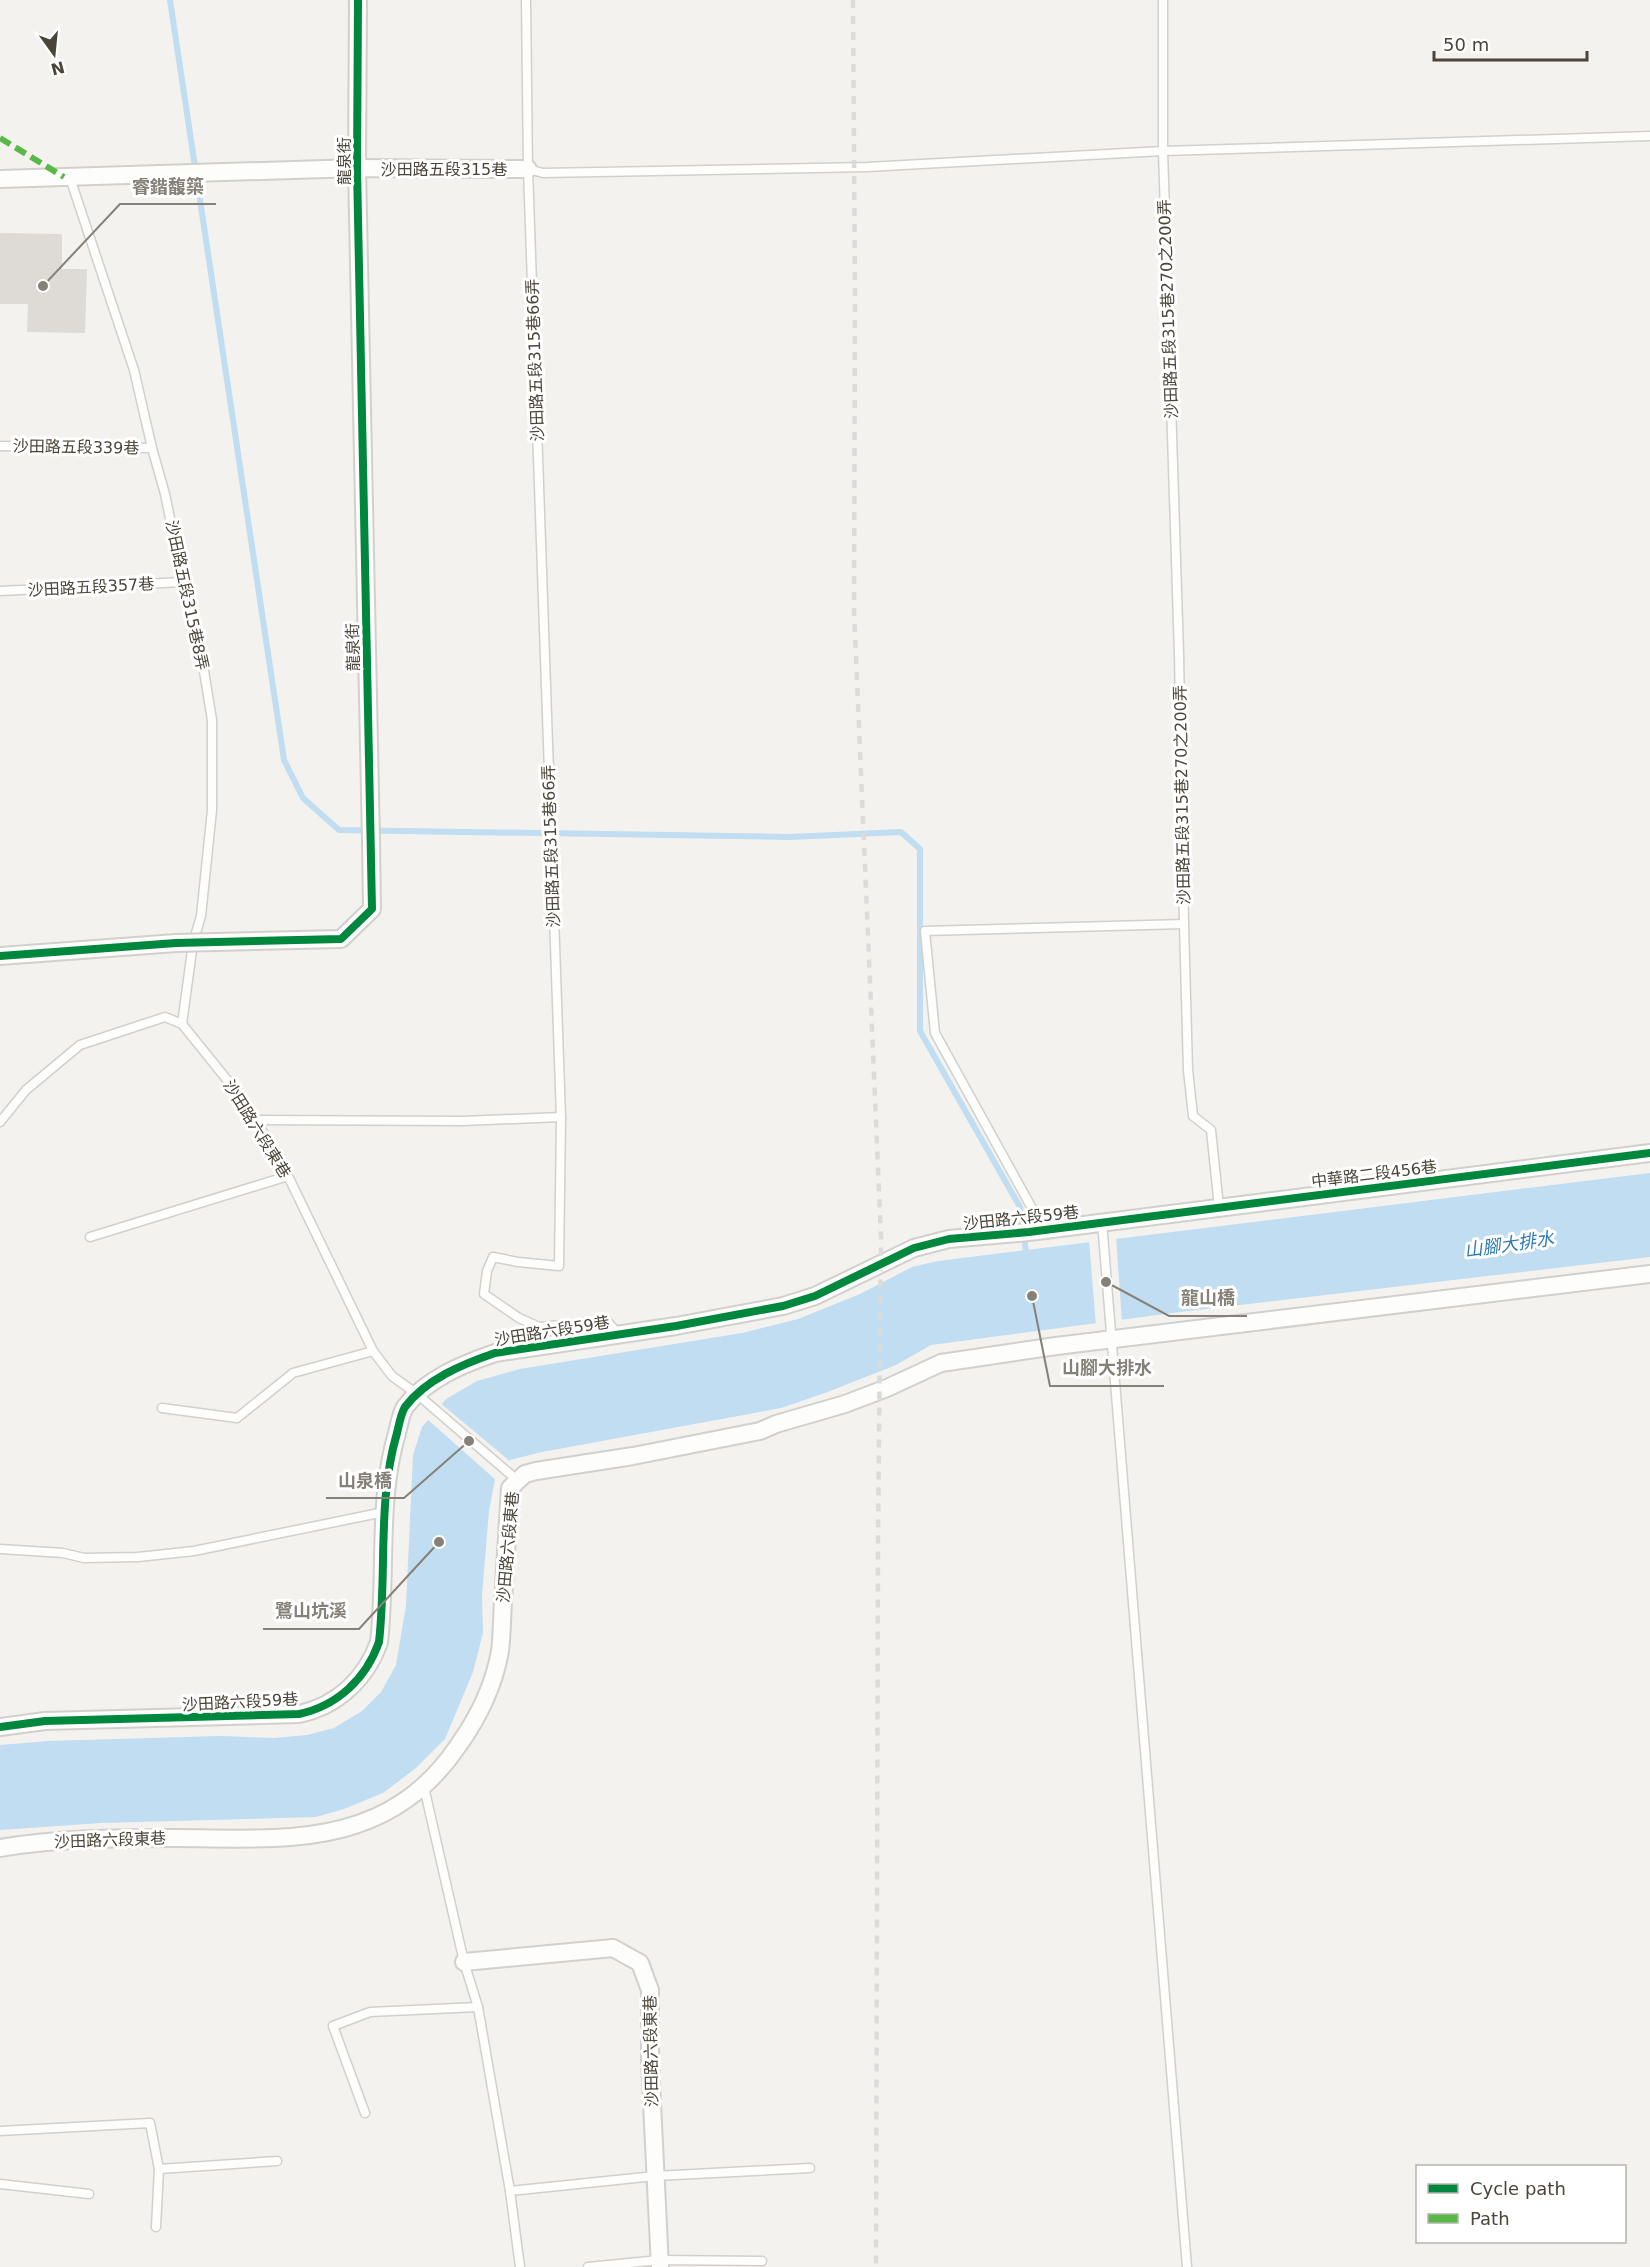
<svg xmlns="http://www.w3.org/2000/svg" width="1650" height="2267" font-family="'DejaVu Sans','Noto Sans TC',sans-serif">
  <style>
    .water { fill: #c0ddf1 }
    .pier { fill: #f4f2ee }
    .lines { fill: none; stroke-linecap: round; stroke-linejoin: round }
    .stream { stroke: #c0ddf1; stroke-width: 6 }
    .building { fill: #dedbd6 }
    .service-casing { stroke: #d2d0cb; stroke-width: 11 }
    .minor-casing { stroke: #d2d0cb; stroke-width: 20 }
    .service { stroke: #fdfdfc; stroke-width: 8 }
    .minor { stroke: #fdfdfc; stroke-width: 16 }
    .rail { stroke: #dbdbda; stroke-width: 4.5; stroke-dasharray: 8 8; stroke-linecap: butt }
    .minor-bridge-casing { stroke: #d2d0cb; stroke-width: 20; stroke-linecap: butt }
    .minor-bridge { stroke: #fdfdfc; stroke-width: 16 }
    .quiet { stroke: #58b947; stroke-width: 6; stroke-dasharray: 12 6; stroke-linecap: butt }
    .cycleway-casing { stroke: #fff; stroke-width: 11 }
    .cycleway { stroke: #00873e; stroke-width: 8 }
    .labels { text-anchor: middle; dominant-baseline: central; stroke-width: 6; stroke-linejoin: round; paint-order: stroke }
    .street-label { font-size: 16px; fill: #4b4439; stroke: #fff }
    .water-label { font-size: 18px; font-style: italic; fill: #2e7ab2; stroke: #fff }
    .leader { fill: none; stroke: #868178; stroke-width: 2 }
    .callout-dot { fill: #868178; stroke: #fff; stroke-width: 2 }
    .callout-label { font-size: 18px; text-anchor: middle; font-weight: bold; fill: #868178; stroke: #fff; stroke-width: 6; stroke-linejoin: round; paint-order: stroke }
  </style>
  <rect width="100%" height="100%" fill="#f4f2ee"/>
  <polygon class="water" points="1650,1173 1650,1257 1180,1312 931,1345 896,1365 825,1393 781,1408 542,1452 510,1460 495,1479 489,1511 482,1595 483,1633 473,1672 445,1739 416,1768 383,1793 344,1809 316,1817 101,1823 0,1830 0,1745 48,1741 220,1736 274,1738 307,1735 334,1728 362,1711 381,1692 396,1665 406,1606 413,1455 422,1427 446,1399 477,1381 520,1369 742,1333 798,1319 860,1294 912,1267 938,1261"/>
  <g class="pier">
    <polygon points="1116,1236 1122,1323 1096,1326 1089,1240"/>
    <polygon points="439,1402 512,1463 497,1481 426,1418"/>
  </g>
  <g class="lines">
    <polyline class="stream" points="170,0 284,760 303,798 339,830 790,837 901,832 920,849 920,1031 1020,1207 1027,1259"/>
  </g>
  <polygon class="building" points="0,233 62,234 62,269 87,269 85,333 27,332 28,304 0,304"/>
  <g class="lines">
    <defs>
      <g id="service">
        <polyline points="526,0 528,169 561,1117 559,1266 518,1262 493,1257 487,1271 484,1294 519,1318 539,1327 607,1321 619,1335"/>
        <polyline points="1163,0 1163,151 1179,654 1184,924 1188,1070 1193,1116 1211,1130 1219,1207"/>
        <polyline points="528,169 543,173 867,167 1163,151 1650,136"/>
        <polyline points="70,178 134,370 152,448 165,494 183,582 203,665 212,720 212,810 201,916 193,943 182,1024"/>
        <polyline points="0,446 152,448"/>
        <polyline points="0,591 183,582"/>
        <polyline points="256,1120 463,1121 561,1117"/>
        <polyline points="0,1122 26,1090 80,1045 165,1017 182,1024 236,1091 256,1120 288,1176 373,1351 392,1376 417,1394 517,1480"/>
        <polyline points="1102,1222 1187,2267"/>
        <polyline points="1044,1230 935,1033 925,931 1184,924"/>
        <polyline points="90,1237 288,1176"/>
        <polyline points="162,1408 237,1418 293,1373 373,1351"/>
        <polyline points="0,1549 63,1553 84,1558 138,1557 194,1551 384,1512"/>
        <polyline points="424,1787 464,1962 478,2007 510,2191 520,2267"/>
        <polyline points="365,2113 333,2026 370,2012 478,2007"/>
        <polyline points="0,2131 150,2123 159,2169 156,2227"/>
        <polyline points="159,2169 277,2161"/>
        <polyline points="0,2184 89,2194"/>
        <polyline points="510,2191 655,2176 810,2168"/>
        <polyline points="588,2267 660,2260 762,2261"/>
      </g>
      <g id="minor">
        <polyline points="358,0 357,168 371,841"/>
        <polyline points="0,179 357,168 528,169"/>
        <polyline points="0,956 176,943"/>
        <path d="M 0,1727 L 45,1721 L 299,1714 C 337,1706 366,1679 379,1642 C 387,1572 377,1501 397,1433 C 399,1425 401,1413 405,1407 C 426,1379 463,1364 495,1353 L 676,1326 L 783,1306 L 815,1296 L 914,1248 L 949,1239 L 1029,1232 L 1650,1153"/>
        <path d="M 0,1848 C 58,1838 118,1838 176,1838 C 287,1839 388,1849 458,1746 C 478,1718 494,1685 500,1651 C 502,1635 502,1617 503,1601 C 505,1563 508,1526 510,1488 L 525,1474 L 536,1471 L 633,1456 L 760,1431 L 776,1424 L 845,1404 L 887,1388 L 941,1363 L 1056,1346 L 1650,1274"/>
        <polyline points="464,1962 613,1948 640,1963 650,1990 650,2062 660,2267"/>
      </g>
    </defs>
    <use href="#service" class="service-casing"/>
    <use href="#minor" class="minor-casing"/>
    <use href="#service" class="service"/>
    <use href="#minor" class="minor"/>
    <polyline class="rail" points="853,0 855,297 854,611 881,1237 878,1538 876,2267"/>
    <defs>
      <polyline id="minor-bridge" points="176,943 341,939 372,909 371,841"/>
    </defs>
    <use href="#minor-bridge" class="minor-bridge-casing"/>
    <use href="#minor-bridge" class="minor-bridge"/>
    <polyline class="quiet" points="0,138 64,177"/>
    <defs>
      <g id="cycleway">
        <polyline points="0,956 176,943 341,939 372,909 357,168 358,0"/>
        <path d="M 0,1727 L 45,1721 L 299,1714 C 337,1706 366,1679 379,1642 C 387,1572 377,1501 397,1433 C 399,1425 401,1413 405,1407 C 426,1379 463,1364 495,1353 L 676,1326 L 783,1306 L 815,1296 L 914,1248 L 949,1239 L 1029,1232 L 1650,1153"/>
      </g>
    </defs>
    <use href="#cycleway" class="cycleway-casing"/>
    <use href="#cycleway" class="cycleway"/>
  </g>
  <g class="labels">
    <g class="street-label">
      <text transform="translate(344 161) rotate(-90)">龍泉街</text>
      <text x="444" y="169">沙田路五段315巷</text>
      <text transform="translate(1168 309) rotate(-92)">沙田路五段315巷270之200弄</text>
      <text transform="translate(535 360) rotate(-92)">沙田路五段315巷66弄</text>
      <text transform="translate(76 447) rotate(1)">沙田路五段339巷</text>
      <text transform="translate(91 587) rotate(-3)">沙田路五段357巷</text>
      <text transform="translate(187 595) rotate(78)">沙田路五段315巷8弄</text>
      <text transform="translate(353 647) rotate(-91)">龍泉街</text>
      <text transform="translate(1182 795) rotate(-91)">沙田路五段315巷270之200弄</text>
      <text transform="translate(551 846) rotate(-92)">沙田路五段315巷66弄</text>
      <text transform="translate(257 1129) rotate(58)">沙田路六段東巷</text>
      <text transform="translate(1374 1174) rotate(-7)">中華路二段456巷</text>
      <text transform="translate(1021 1218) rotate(-6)">沙田路六段59巷</text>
      <text transform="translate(552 1331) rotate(-9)">沙田路六段59巷</text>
      <text transform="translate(508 1547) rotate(-85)">沙田路六段東巷</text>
      <text transform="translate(240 1702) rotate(-3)">沙田路六段59巷</text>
      <text transform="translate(110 1840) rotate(-2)">沙田路六段東巷</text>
      <text transform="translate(651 2051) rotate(-91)">沙田路六段東巷</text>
    </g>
    <g class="water-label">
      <text transform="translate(1509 1244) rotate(-8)">山腳大排水</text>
    </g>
  </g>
  <path class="leader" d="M43 286L120 204H216M1106 1282L1169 1316H1247M1032 1296L1050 1386H1164M469 1441L404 1498H326M439 1542L359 1629H263"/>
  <g class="callout-dot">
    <circle cx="43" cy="286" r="6"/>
    <circle cx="1106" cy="1282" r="6"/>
    <circle cx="1032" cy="1296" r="6"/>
    <circle cx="469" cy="1441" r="6"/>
    <circle cx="439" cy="1542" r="6"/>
  </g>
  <g class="callout-label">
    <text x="168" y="193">睿鍇馥築</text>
    <text x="1208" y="1304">龍山橋</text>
    <text x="1107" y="1374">山腳大排水</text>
    <text x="365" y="1487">山泉橋</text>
    <text x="311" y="1617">鷺山坑溪</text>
  </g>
  <rect x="1416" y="2165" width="210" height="78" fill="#ffffff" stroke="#b7b4b0" stroke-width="1.5"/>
  <rect x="1428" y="2184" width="30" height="9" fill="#00873e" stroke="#b7b4b0" stroke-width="1.5"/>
  <text x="1470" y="2195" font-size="18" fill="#4b4439">Cycle path</text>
  <rect x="1428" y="2214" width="30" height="9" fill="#58b947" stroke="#b7b4b0" stroke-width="1.5"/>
  <text x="1470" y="2225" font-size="18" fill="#4b4439">Path</text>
  <g transform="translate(54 54) rotate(165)" stroke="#ffffff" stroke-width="4.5" paint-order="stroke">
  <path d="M0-4.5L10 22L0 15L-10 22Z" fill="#4b4439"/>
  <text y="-9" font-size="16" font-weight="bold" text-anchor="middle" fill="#4b4439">N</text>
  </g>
  <path d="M1434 51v9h153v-9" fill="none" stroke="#4b4439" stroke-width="3"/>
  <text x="1443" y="51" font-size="18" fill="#4b4439" stroke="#ffffff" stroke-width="4.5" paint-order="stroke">50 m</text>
</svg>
